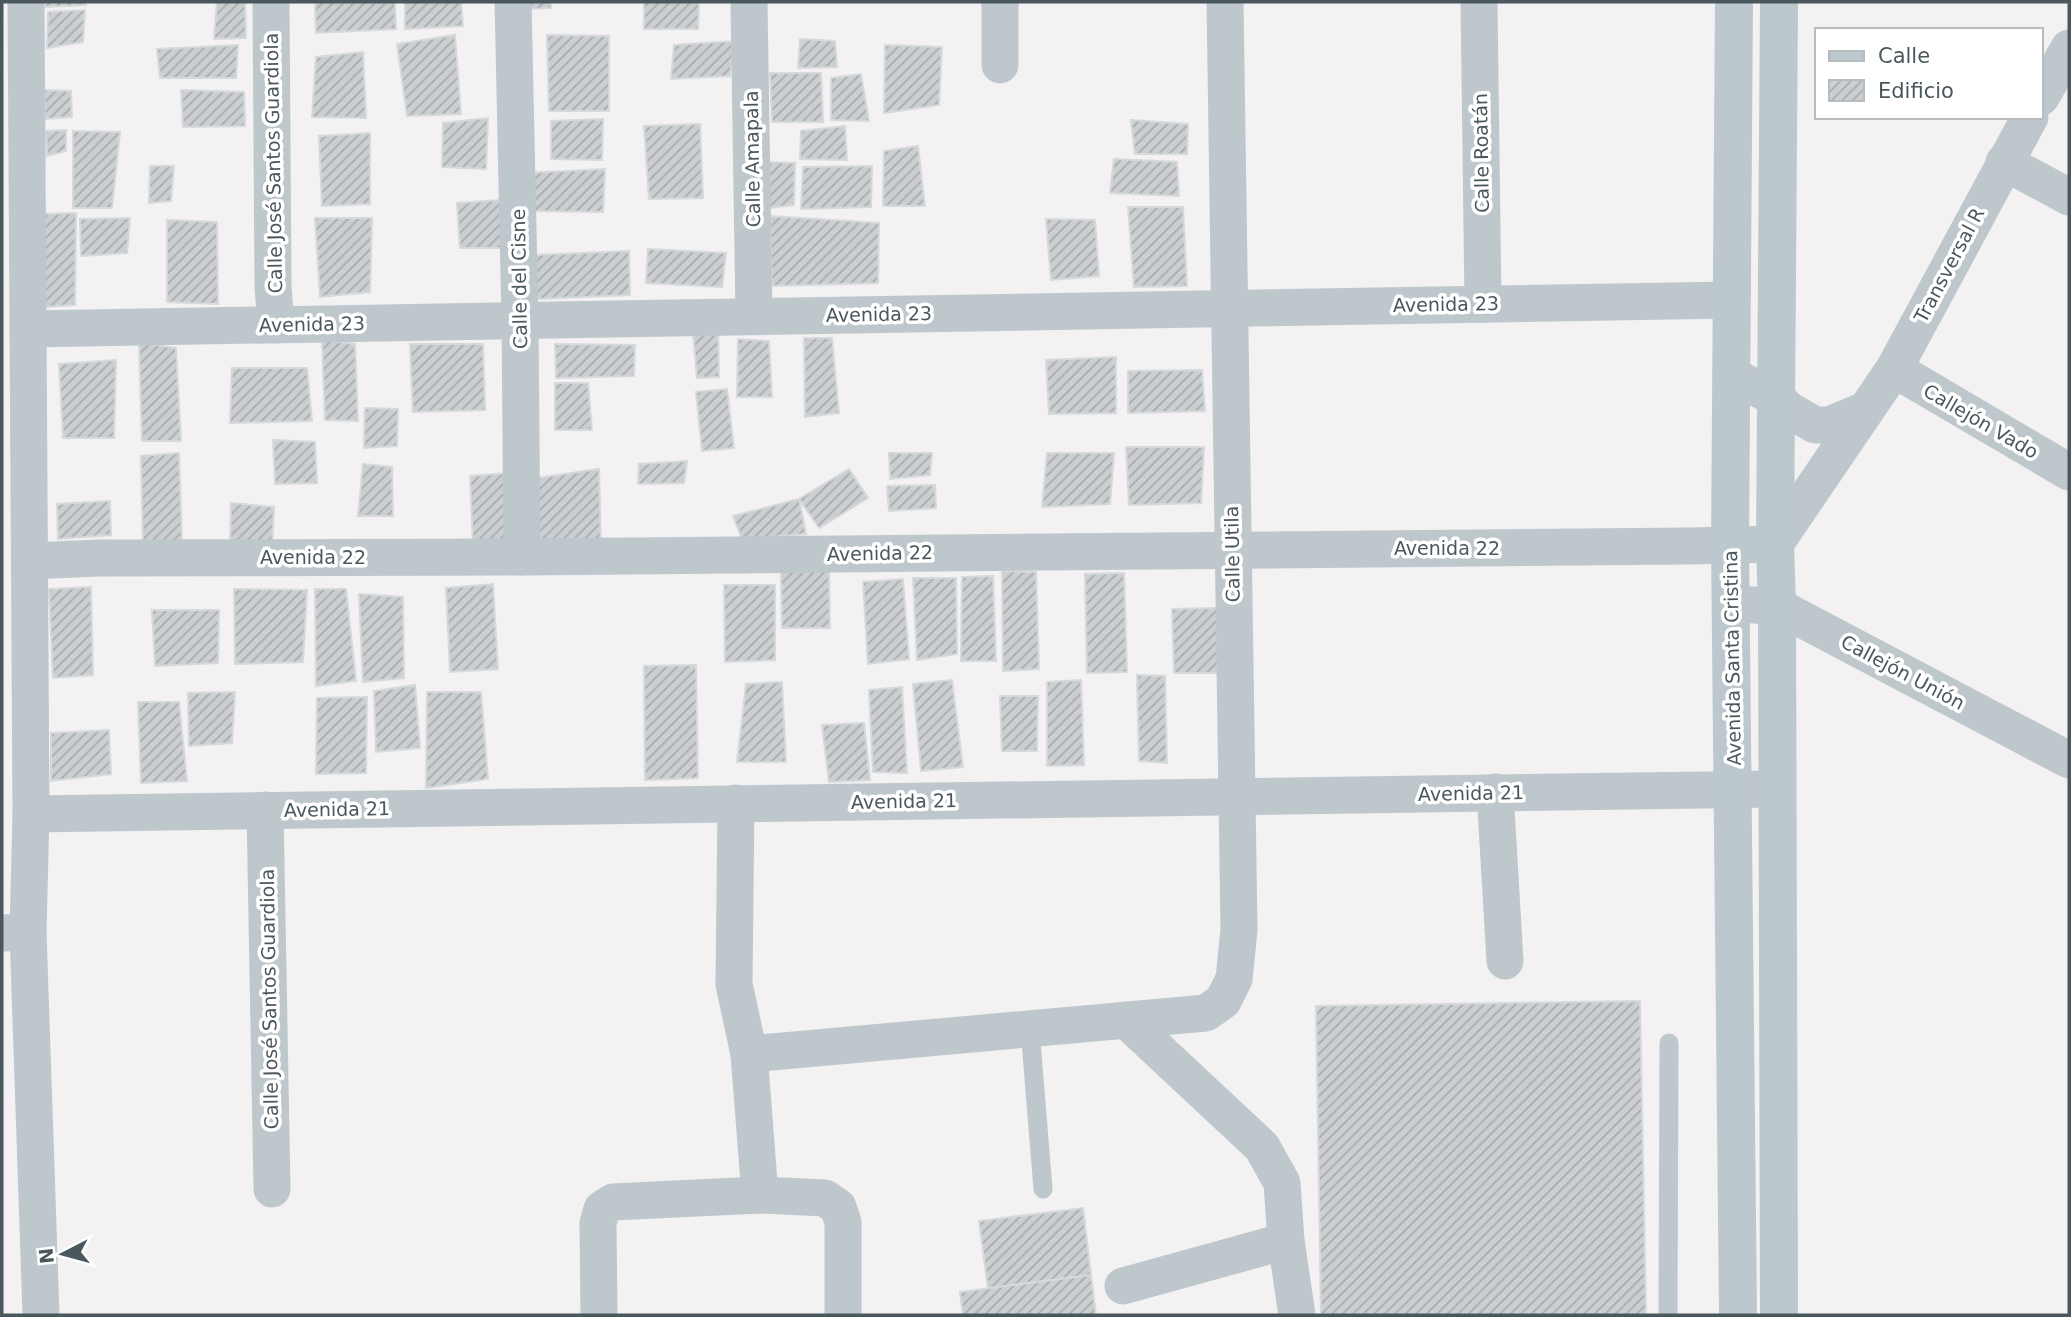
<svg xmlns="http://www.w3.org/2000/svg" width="2071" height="1317" font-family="'DejaVu Sans',sans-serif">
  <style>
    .building { fill: url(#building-hatch); stroke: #d5d9db; stroke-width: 2 }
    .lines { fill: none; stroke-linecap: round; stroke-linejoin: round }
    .lane { stroke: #bec8cc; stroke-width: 19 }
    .street { stroke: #bec8cc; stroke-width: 37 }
    .secondary { stroke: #bcc8cd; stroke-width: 38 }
    .labels { text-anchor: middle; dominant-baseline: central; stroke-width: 7; stroke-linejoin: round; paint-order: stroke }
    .street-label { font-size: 19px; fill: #4a585d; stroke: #fff }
  </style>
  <defs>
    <pattern id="building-hatch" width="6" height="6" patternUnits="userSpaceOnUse" patternTransform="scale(1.75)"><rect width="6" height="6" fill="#cbcfd2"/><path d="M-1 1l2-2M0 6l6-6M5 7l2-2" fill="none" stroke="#a7abae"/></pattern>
  </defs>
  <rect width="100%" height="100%" fill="#f3f1f1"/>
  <g class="building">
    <polygon points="45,2 85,2 86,5 46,7"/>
    <polygon points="217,2 245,2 246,38 214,39"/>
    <polygon points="315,2 395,2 396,29 316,33"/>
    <polygon points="405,2 461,2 463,26 405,29"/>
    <polygon points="527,2 551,2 551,8 527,9"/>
    <polygon points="644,2 699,2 698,29 644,29"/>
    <polygon points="85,10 83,42 47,48 48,12"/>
    <polygon points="455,35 461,114 407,116 397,44"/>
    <polygon points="547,35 609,36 609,111 549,111"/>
    <polygon points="800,39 835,41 837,67 798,68"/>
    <polygon points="734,41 730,76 671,79 674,45"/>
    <polygon points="238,45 236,78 160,78 157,49"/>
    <polygon points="885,45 942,47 939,105 884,113"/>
    <polygon points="363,52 366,118 312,117 316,57"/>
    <polygon points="770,73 821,73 823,122 772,122"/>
    <polygon points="861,74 869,121 831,120 831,78"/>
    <polygon points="44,90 71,91 72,117 45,119"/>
    <polygon points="181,90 244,92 245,126 183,127"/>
    <polygon points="488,118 486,169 442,167 443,123"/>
    <polygon points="603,119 602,160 551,159 551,121"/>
    <polygon points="1131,120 1188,124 1187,154 1135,154"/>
    <polygon points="700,124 703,198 649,199 644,126"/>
    <polygon points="845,126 847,160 800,159 801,131"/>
    <polygon points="66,130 66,151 47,156 46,131"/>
    <polygon points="73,131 120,132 112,208 73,208"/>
    <polygon points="370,133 370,204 322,206 319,136"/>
    <polygon points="918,146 925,206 883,206 884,151"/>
    <polygon points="1114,159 1177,162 1179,196 1110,193"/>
    <polygon points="766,162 795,163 794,205 769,208"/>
    <polygon points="150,166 174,166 171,201 149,203"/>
    <polygon points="872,166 871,207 801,209 803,167"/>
    <polygon points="605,169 603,212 533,211 527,173"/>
    <polygon points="501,200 501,248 460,248 457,203"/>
    <polygon points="1128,207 1183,207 1187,286 1134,287"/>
    <polygon points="76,213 75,305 44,307 40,214"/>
    <polygon points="770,216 879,223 878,283 772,286"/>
    <polygon points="130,218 127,253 81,256 80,219"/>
    <polygon points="315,218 372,218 370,292 320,297"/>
    <polygon points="1046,219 1095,220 1099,276 1051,280"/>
    <polygon points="167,220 217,222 218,304 167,302"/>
    <polygon points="648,249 726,253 722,287 646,283"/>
    <polygon points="629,251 630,295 537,299 534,255"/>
    <polygon points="718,328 719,377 697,378 693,332"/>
    <polygon points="804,338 832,338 839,413 805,417"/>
    <polygon points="738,339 769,341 772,397 737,397"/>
    <polygon points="322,340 355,344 358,421 325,420"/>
    <polygon points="139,342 176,348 181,441 142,441"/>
    <polygon points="410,344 483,344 485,410 413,412"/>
    <polygon points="555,344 635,345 634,376 556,378"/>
    <polygon points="1116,357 1116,413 1049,414 1046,360"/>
    <polygon points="116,360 114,438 63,438 59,364"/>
    <polygon points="232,368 307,368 312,421 230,423"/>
    <polygon points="1202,370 1205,411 1128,413 1128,371"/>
    <polygon points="555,383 588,383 592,430 555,430"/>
    <polygon points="727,389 734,448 702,451 696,392"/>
    <polygon points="365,408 398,409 397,446 364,448"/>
    <polygon points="273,440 315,442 317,483 275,484"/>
    <polygon points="1126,447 1204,447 1201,503 1129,505"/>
    <polygon points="179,453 182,542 143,547 141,456"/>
    <polygon points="889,453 932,453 930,475 890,479"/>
    <polygon points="1047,453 1114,453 1110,504 1042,507"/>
    <polygon points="687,461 684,483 638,484 639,464"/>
    <polygon points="363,464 392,467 393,516 358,516"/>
    <polygon points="599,469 601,548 540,551 537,478"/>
    <polygon points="849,469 868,498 819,528 799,499"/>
    <polygon points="509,473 512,543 473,545 470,476"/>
    <polygon points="935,485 936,508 889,511 887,486"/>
    <polygon points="799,499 806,534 742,539 733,516"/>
    <polygon points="110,501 111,535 58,539 57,504"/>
    <polygon points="231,503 274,507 272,548 230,548"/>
    <polygon points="829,569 830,628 782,628 781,572"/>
    <polygon points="1002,571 1036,572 1039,669 1003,671"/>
    <polygon points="1124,573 1127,672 1087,673 1085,574"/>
    <polygon points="993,576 996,661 961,661 962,577"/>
    <polygon points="913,578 956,578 957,654 917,660"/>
    <polygon points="903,579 909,659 868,664 863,582"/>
    <polygon points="493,584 498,669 450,672 446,588"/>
    <polygon points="724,585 775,585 775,660 725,662"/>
    <polygon points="91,587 93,675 53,678 49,589"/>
    <polygon points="234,589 307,590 303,662 235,664"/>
    <polygon points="315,589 346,589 356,681 316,686"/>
    <polygon points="359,594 403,597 404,678 363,682"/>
    <polygon points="1218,608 1220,673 1174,673 1172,609"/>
    <polygon points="152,610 219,610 218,663 155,666"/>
    <polygon points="696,665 698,778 645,780 644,666"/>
    <polygon points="1137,675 1165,676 1167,763 1139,761"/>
    <polygon points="952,680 963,767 921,771 913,684"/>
    <polygon points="1081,680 1084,765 1047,766 1047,682"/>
    <polygon points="782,682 786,762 737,762 746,684"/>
    <polygon points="415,685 420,748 376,752 374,691"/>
    <polygon points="902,687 907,773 873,772 869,690"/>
    <polygon points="235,692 232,743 189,746 188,693"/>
    <polygon points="427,692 481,692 488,779 426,788"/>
    <polygon points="1000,696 1038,696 1037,751 1002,751"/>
    <polygon points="367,697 366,773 316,774 317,698"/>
    <polygon points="138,702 179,702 187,781 141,783"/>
    <polygon points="864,723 870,780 829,782 822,725"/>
    <polygon points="109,730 111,774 51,781 51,733"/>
    <polygon points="1640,1001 1646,1315 1321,1315 1316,1006"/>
    <polygon points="1083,1208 1091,1275 988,1288 979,1221"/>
    <polygon points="1091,1275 1096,1315 963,1315 960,1292"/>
  </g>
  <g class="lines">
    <g class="lane">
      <polyline points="1030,1029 1043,1189"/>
      <polyline points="1668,1315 1669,1043"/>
    </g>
    <g class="street">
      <polyline points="271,2 273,287 276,325"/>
      <polyline points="513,2 520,321 522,557"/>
      <polyline points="749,2 754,316"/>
      <polyline points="1000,2 1000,65"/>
      <polyline points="1479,2 1483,304"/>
      <polyline points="2041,97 2069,48"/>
      <polyline points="2004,162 2069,197"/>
      <polyline points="28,329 1731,300"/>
      <polyline points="1894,369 2069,472"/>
      <polyline points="1731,375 1776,398 1789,410 1815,425 1829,425 1865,410"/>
      <polyline points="30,561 99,558 522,557 1687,546 1775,544 1894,369 2030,117"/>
      <polyline points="1731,604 1777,606 2069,760"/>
      <polyline points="1495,792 1505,961"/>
      <polyline points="736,803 734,984 749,1054 760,1195 825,1198 838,1207 843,1222 843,1315"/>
      <polyline points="265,810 272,1189"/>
      <polyline points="31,814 1777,789"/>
      <polyline points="28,932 41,1315"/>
      <polyline points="2,933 28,932 31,814 26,2"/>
      <polyline points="1126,1020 1262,1147 1282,1183 1286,1241 1297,1315"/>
      <polyline points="749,1054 1206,1013 1223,1001 1234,979 1239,930 1225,2"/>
      <polyline points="1123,1286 1286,1241"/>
      <polyline points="599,1315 598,1223 602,1209 613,1202 760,1195"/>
    </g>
    <g class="secondary">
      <polyline points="1734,2 1730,545 1738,1315"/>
      <polyline points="1779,2 1775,544 1777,606 1779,1315"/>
    </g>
  </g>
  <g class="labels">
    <g class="street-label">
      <text transform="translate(1481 153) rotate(-91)">Calle Roatán</text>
      <text transform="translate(752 159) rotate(-91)">Calle Amapala</text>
      <text transform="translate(273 163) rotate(-91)">Calle José Santos Guardiola</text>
      <text transform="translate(1949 265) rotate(-62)">Transversal R</text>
      <text transform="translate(519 279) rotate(-91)">Calle del Cisne</text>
      <text transform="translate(1446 304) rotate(-1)">Avenida 23</text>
      <text transform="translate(879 314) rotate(-1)">Avenida 23</text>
      <text transform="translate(312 324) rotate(-1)">Avenida 23</text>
      <text transform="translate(1981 421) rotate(30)">Callejón Vado</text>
      <text x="1447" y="548">Avenida 22</text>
      <text transform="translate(880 553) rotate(-1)">Avenida 22</text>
      <text transform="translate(1232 554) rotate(-91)">Calle Utila</text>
      <text x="313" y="557">Avenida 22</text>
      <text transform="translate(1732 658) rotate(-91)">Avenida Santa Cristina</text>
      <text transform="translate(1903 672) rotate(28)">Callejón Unión</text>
      <text transform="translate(1471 793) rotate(-1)">Avenida 21</text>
      <text transform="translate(904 801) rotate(-1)">Avenida 21</text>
      <text transform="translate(337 809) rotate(-1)">Avenida 21</text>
      <text transform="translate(269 999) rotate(-91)">Calle José Santos Guardiola</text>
    </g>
  </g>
  <rect width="2071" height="1317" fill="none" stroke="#4a585d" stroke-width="7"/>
  <rect x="1815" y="28" width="228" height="91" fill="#ffffff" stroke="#b7bcbe" stroke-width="2"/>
  <rect x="1829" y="51" width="35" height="10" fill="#bcc8cd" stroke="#b7bcbe" stroke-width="2"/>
  <text x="1878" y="63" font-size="21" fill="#4a585d">Calle</text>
  <rect x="1829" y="80" width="35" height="21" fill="url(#building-hatch)" stroke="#b7bcbe" stroke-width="2"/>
  <text x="1878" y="98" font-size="21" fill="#4a585d">Edificio</text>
  <g transform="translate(63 1254) rotate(264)" stroke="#ffffff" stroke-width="5" paint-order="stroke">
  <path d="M0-5L12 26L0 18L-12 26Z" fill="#4a585d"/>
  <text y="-10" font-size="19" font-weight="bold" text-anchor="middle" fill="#4a585d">N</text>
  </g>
</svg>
